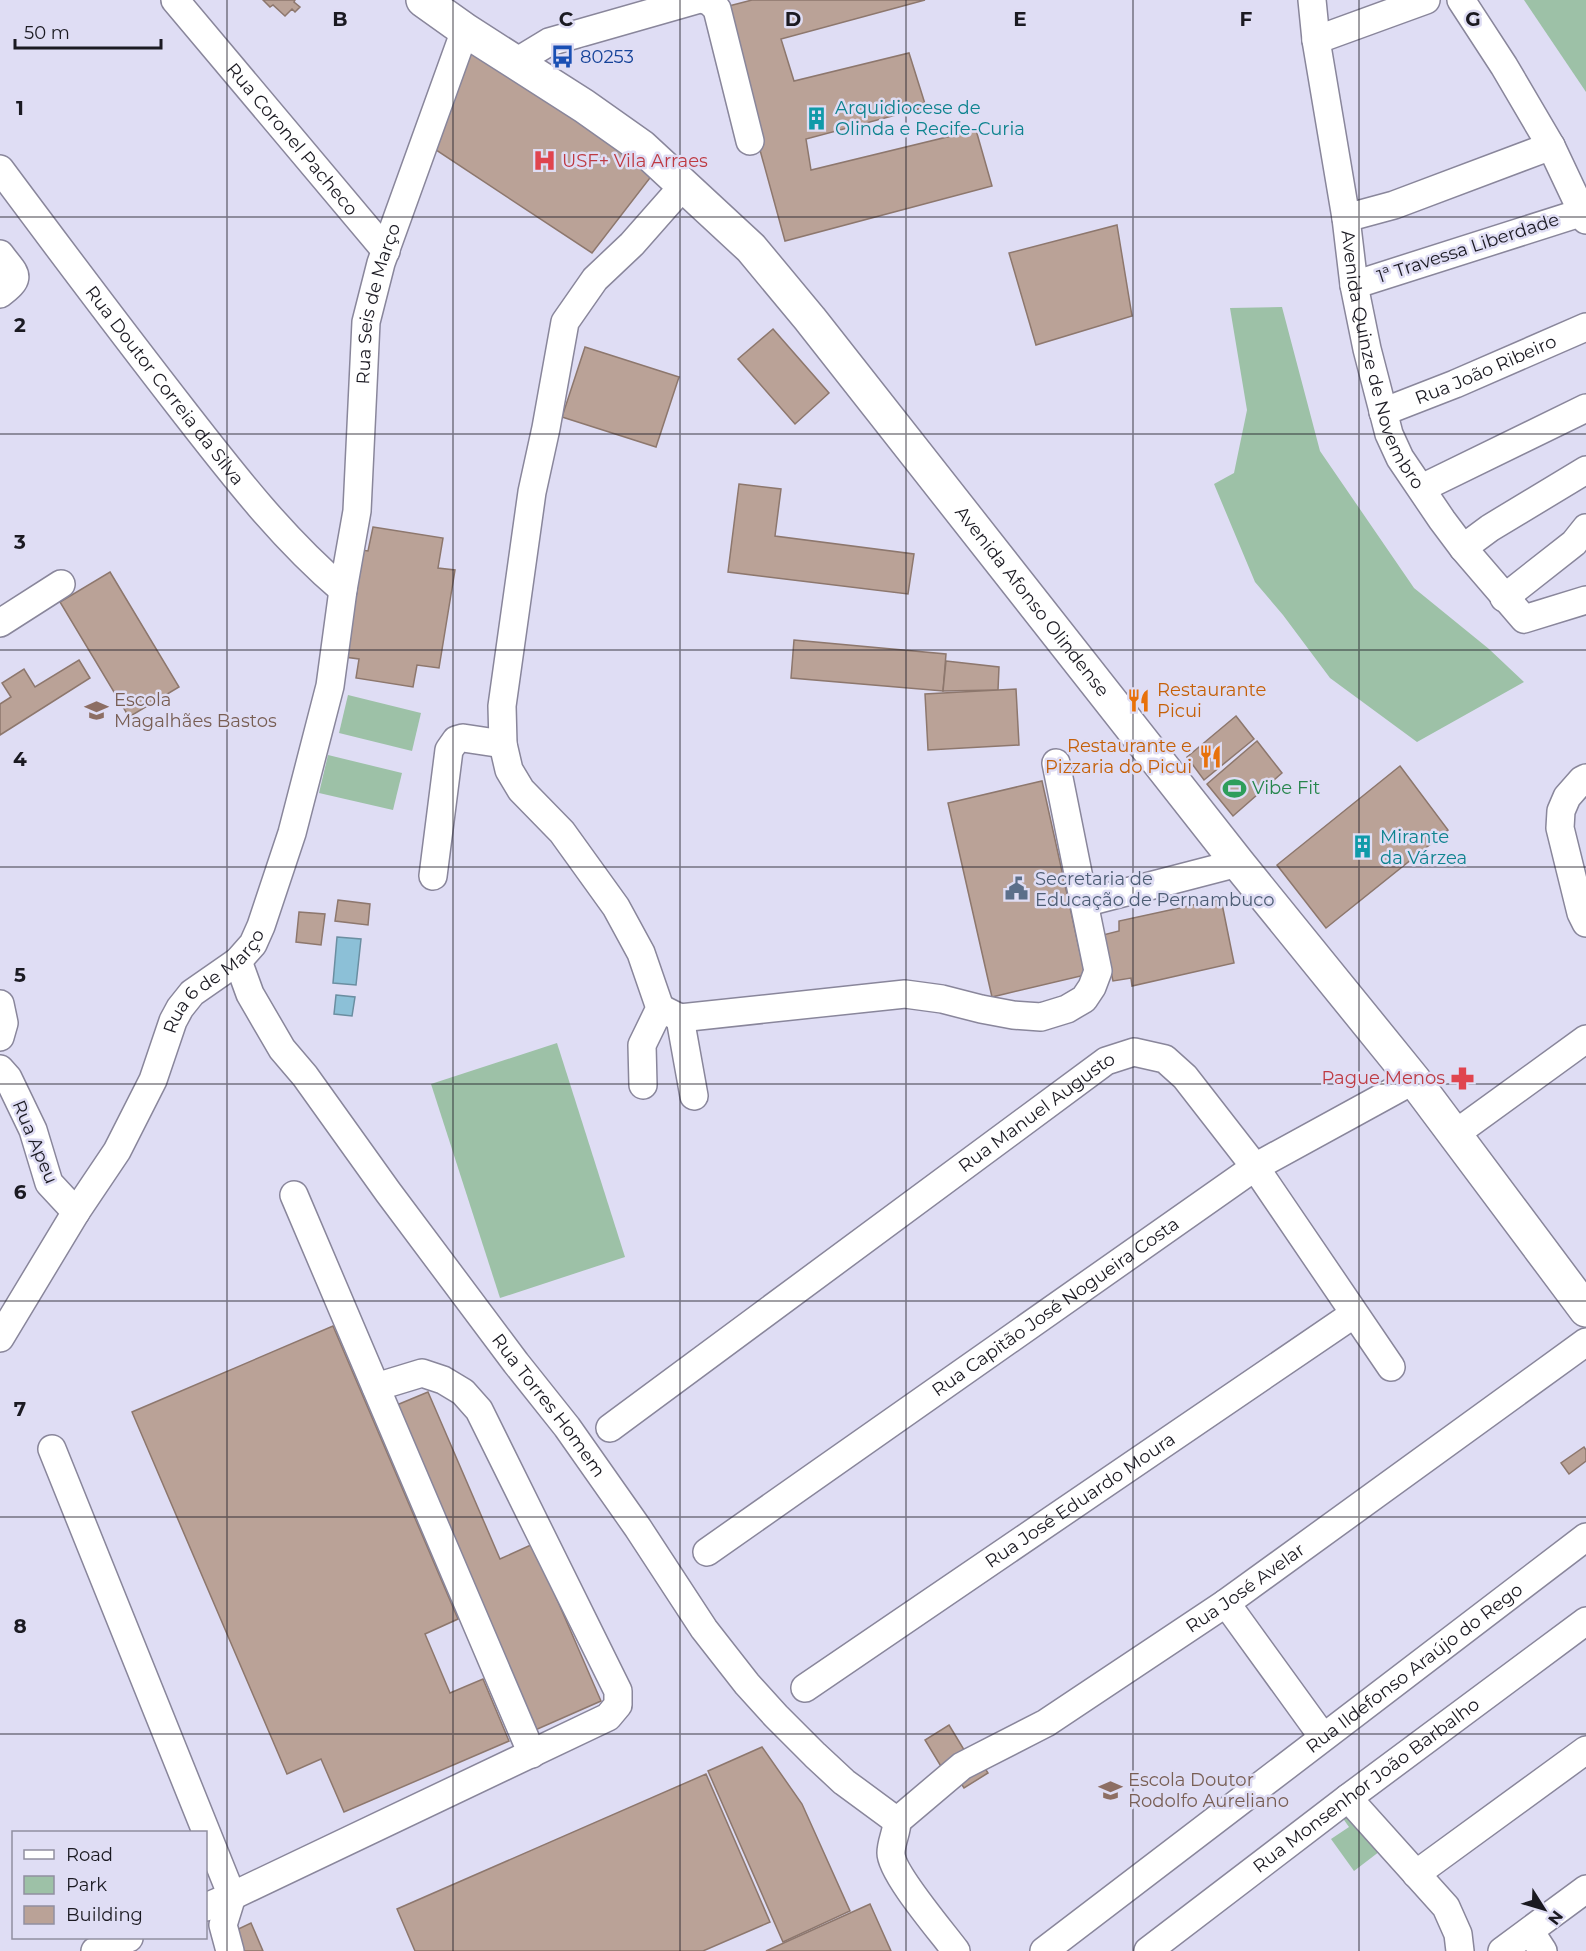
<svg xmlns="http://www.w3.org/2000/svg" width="1586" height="1951" font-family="Montserrat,sans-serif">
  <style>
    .green { fill: #9dc1a7 }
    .water { fill: #8cc0d7; stroke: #6a8ea1; stroke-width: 1.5 }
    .building { fill: #baa297; stroke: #8d776d; stroke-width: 1.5 }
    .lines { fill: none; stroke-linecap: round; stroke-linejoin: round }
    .minor-casing { stroke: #89869b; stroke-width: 30 }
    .major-casing { stroke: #89869b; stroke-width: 36 }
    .minor { stroke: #fff; stroke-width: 27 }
    .major { stroke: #fff; stroke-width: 33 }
    .grid { fill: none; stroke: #1b1a22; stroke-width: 1.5; stroke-opacity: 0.55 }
    .labels { text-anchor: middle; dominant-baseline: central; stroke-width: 5; stroke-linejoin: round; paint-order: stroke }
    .transit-label { font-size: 18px; fill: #164399; stroke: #dfddf4; text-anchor: start }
    .culture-label { font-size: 18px; fill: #0d838f; stroke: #dfddf4; text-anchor: start }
    .street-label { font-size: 18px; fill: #1b1a22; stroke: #dfddf4 }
    .health-label { font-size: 18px; fill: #be3a42; stroke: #dfddf4; text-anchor: start }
    .food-label { font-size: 18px; fill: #c56008; stroke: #dfddf4; text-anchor: start }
    .education-label { font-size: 18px; fill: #785e54; stroke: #dfddf4; text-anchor: start }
    .leisure-label { font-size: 18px; fill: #27864d; stroke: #dfddf4; text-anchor: start }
    .service-label { font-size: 18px; fill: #4e5e75; stroke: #dfddf4; text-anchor: start }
    .grid-label { font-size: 20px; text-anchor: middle; font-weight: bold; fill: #1b1a22; stroke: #dfddf4; stroke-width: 5; stroke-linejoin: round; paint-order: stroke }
  </style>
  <rect width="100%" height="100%" fill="#dfddf4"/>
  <g class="green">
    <polygon points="1524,0 1586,0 1586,92"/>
    <polygon points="1282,307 1320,451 1414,588 1489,649 1524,682 1417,742 1330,678 1283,615 1255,582 1214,484 1234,473 1247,410 1230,308"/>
    <polygon points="348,695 421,713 412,751 339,733"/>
    <polygon points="328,755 402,773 393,810 319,793"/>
    <polygon points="557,1043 625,1257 500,1298 431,1084"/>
    <polygon points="1337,1810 1388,1845 1354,1871 1331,1839 1349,1827"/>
  </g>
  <g class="water">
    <polygon points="337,937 361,939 356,985 333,983"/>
    <polygon points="336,995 355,997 352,1016 334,1014"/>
  </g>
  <g class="building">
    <polygon points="263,0 295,0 294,2 300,7 295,12 292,9 285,16 273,5 270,7"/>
    <polygon points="752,0 925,0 781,39 794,81 909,53 926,107 806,139 811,170 976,130 992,186 785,241 721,8"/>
    <polygon points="471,45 653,174 592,253 433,148"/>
    <polygon points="1117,225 1132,316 1036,345 1009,253"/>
    <polygon points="773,329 829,393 795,424 738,359"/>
    <polygon points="585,347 679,377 656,447 562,417"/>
    <polygon points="739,484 781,489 775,536 914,554 908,594 728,572"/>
    <polygon points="373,527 443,538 438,568 455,570 439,668 417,665 413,687 356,678 359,659 337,656 355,549 368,551"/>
    <polygon points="110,572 179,687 129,717 60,602"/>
    <polygon points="794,640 946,654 943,691 791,678"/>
    <polygon points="79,660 90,678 0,735 0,704 11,697 2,683 24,669 35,687"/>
    <polygon points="946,661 999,667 998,690 943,691"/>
    <polygon points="1016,689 1019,745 928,750 925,694"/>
    <polygon points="1236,716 1254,739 1204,780 1187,757"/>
    <polygon points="1257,741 1282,773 1233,816 1207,784"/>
    <polygon points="1400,766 1448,830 1326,928 1277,865"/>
    <polygon points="1042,781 1085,975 992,997 948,803"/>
    <polygon points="1221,899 1234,963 1132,986 1131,978 1113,981 1103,935 1119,931 1119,921"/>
    <polygon points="338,900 370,904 368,925 335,921"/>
    <polygon points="299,912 325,914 321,945 296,942"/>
    <polygon points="333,1326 458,1619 425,1634 450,1693 483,1679 509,1741 344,1812 321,1759 287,1774 132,1412"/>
    <polygon points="428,1392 500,1559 533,1544 601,1701 533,1731 392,1407"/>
    <polygon points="1584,1447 1586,1450 1586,1461 1569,1474 1561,1463"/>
    <polygon points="949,1725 966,1753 942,1768 925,1740"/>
    <polygon points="762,1747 802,1804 850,1911 783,1942 708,1771"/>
    <polygon points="979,1759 988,1773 964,1788 955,1774"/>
    <polygon points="706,1774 770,1922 703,1951 415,1951 397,1909"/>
    <polygon points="870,1904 891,1951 766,1951"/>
    <polygon points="251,1923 263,1951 243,1951 234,1931"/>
  </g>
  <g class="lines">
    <defs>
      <g id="minor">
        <path id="s1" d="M 175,0 L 386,251"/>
        <polyline points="705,0 710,2 717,9 750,141"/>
        <path id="s2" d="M 1312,0 L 1316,40 L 1346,218 L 1354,285 L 1367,349 L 1389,434 L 1400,458 L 1442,520 L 1463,548 L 1524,619 L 1586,600"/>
        <polyline points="1461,0 1504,66 1551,146 1586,220"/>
        <polyline points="1316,40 1426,0"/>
        <polyline points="516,62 549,42 696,0"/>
        <path id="s3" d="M 0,169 C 61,251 122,332 185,413 C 234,476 282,538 343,590"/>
        <polyline points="1346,218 1394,205 1551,146"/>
        <path d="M 0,254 C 15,275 24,276 0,294"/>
        <polyline points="1354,285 1583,212"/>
        <path id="s4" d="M 1383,412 L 1455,384 L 1586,327"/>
        <polyline points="1422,488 1586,408"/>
        <polyline points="1463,548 1490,528 1586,470"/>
        <polyline points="1504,598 1574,543 1586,528"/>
        <polyline points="0,623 61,584"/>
        <polyline points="1056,763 1084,903 1238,863"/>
        <polyline points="1586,778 1582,780 1567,797 1561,811 1560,828 1581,913 1586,923"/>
        <polyline points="433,876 449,750 456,740 463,738 503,744"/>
        <path id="s5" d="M 238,961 L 250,994 L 282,1049 L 305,1076 L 388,1192 L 516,1363 L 567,1427 L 638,1528 L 704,1629 L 747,1684 L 776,1716 L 815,1755 L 844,1782 L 897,1821"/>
        <polyline points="0,1004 4,1023 0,1037"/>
        <polyline points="664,1010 680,1018 694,1096"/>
        <polyline points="680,1018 905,994 942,999 981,1009 1013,1015 1041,1017 1067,1009 1084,999 1092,987 1098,971 1084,903"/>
        <polyline points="0,1069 8,1078 33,1130 49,1183 76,1212"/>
        <polyline points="643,1085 642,1045 660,1008 641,953 616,907 562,832 521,790 509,770 503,744 502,706 532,492 546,428 565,322 595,279 632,244 684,185"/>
        <polyline points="1455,1134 1586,1039"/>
        <polyline points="294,1195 532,1754"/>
        <path id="s6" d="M 0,1338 L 76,1212 L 117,1151 L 153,1080 L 173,1021 L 180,1008 L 192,993 L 238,961 L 253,944 L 261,926 L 292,833 L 330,686 L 343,590 L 357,511 L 366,322 L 381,263 L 465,30"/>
        <path id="s7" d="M 610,1428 L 1106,1061 L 1134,1052 L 1165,1059 L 1185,1077 L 1255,1167 L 1391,1367"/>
        <polyline points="52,1449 232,1896 223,1925 230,1951"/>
        <path id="s8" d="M 707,1552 L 1255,1167 L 1414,1080"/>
        <polyline points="1226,1603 1323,1737"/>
        <path id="s9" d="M 805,1688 L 1354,1314"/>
        <polyline points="1348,1798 1446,1907 1458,1934 1460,1951"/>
        <path id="s10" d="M 897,1821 L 962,1766 L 1046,1723 L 1226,1603 L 1586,1342"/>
        <path d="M 897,1821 C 897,1832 891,1842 891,1853 C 891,1873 942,1932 956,1951"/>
        <polyline points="1416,1874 1586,1750"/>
        <polyline points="206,1907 232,1896 608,1717 618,1705 618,1691 479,1410 463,1392 443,1380 422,1373 376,1387"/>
        <polyline points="1530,1931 1543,1951"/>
        <polyline points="95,1951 129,1938"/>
        <path id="s11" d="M 1044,1951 L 1586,1537"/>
        <path id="s12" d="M 1148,1951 L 1348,1798 L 1586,1621"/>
        <polyline points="1502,1951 1586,1889"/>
      </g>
      <g id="major">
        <path id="s13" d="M 423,0 L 465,30 L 584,106 L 642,147 L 751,248 L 810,319 L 1238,863 L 1414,1080 L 1586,1310"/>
      </g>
    </defs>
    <use href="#minor" class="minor-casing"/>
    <use href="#major" class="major-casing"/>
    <use href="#minor" class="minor"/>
    <use href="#major" class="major"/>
  </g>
  <path class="grid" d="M 227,0 L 227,1951M 453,0 L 453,1951M 680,0 L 680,1951M 906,0 L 906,1951M 1133,0 L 1133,1951M 1359,0 L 1359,1951M 0,217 L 1586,217M 0,434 L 1586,434M 0,650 L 1586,650M 0,867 L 1586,867M 0,1084 L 1586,1084M 0,1301 L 1586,1301M 0,1517 L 1586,1517M 0,1734 L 1586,1734"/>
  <defs>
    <symbol id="bus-bare" viewBox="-9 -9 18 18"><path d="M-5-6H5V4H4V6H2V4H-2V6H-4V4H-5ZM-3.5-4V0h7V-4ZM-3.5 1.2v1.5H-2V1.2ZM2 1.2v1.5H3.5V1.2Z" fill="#1a4fb4" stroke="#dfddf4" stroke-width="2.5" paint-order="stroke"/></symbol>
    <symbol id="building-bare" viewBox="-9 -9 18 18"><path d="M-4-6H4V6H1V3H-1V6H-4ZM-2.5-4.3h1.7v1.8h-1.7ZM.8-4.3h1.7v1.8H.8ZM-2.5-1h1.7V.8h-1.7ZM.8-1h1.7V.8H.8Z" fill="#0f9aa8" stroke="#dfddf4" stroke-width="2.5" paint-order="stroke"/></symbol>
    <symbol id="hospital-bare" viewBox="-9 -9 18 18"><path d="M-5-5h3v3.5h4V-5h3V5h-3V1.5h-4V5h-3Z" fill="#e0444e" stroke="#dfddf4" stroke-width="2.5" paint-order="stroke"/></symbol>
    <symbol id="restaurant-bare" viewBox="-9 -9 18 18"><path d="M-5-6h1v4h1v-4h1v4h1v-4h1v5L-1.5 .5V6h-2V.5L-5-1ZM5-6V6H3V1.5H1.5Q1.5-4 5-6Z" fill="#e8710a" stroke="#dfddf4" stroke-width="2.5" paint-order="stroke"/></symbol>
    <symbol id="school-bare" viewBox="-9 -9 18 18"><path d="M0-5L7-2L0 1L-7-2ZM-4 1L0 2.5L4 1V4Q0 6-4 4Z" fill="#8d6e63" stroke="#dfddf4" stroke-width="2.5" paint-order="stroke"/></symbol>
    <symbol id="stadium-bare" viewBox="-9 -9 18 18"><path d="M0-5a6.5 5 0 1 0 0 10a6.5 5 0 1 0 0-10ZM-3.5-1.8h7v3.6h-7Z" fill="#2e9e5b" stroke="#dfddf4" stroke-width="2.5" paint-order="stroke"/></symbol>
    <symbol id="civic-bare" viewBox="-9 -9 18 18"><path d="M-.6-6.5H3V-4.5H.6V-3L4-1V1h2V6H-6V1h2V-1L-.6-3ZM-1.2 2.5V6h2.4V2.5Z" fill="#5c6f8a" stroke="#dfddf4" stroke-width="2.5" paint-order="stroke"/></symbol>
    <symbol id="pharmacy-bare" viewBox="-9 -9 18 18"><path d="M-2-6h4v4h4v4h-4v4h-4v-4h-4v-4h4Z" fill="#e0444e" stroke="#dfddf4" stroke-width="2.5" paint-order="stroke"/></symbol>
  </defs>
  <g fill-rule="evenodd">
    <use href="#bus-bare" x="546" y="40" width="33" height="33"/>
    <use href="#building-bare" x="800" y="102" width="33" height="33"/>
    <use href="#hospital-bare" x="528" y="144" width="33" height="33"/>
    <use href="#restaurant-bare" x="1122" y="684" width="33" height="33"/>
    <use href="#school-bare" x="80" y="694" width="33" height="33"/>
    <use href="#restaurant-bare" x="1194" y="740" width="33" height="33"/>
    <use href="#stadium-bare" x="1218" y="772" width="33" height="33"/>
    <use href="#building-bare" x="1346" y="830" width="33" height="33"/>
    <use href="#civic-bare" x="1000" y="872" width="33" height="33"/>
    <use href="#pharmacy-bare" x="1446" y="1062" width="33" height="33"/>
    <use href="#school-bare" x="1094" y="1774" width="33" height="33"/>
  </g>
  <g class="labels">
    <g class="transit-label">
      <text x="580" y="57">80253</text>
    </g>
    <g class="culture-label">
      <text x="835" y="108">Arquidiocese de<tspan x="835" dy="21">Olinda e Recife-Curia</tspan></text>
      <text x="1380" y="837">Mirante<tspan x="1380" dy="21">da Várzea</tspan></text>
    </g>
    <g class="street-label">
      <text stroke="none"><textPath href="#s1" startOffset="182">Rua Coronel Pacheco</textPath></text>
      <text transform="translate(1468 248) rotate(-18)">1ª Travessa Liberdade</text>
      <text stroke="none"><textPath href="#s6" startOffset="1131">Rua Seis de Março</textPath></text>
      <text stroke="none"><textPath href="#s2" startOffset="368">Avenida Quinze de Novembro</textPath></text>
      <text stroke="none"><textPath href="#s4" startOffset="111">Rua João Ribeiro</textPath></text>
      <text stroke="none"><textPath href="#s3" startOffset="272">Rua Doutor Correia da Silva</textPath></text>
      <text stroke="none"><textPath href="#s13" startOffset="864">Avenida Afonso Olindense</textPath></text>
      <text stroke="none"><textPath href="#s6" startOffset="420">Rua 6 de Março</textPath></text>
      <text stroke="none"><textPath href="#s7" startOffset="531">Rua Manuel Augusto</textPath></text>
      <text transform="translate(35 1142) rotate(67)">Rua Apeu</text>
      <text stroke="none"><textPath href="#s8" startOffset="426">Rua Capitão José Nogueira Costa</textPath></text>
      <text stroke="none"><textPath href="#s5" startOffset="544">Rua Torres Homem</textPath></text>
      <text stroke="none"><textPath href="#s9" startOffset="333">Rua José Eduardo Moura</textPath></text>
      <text stroke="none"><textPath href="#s10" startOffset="420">Rua José Avelar</textPath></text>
      <text stroke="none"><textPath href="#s11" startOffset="466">Rua Ildefonso Araújo do Rego</textPath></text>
      <text stroke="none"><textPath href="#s12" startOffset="274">Rua Monsenhor João Barbalho</textPath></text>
    </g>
    <g class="health-label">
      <text x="562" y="161">USF+ Vila Arraes</text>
      <text x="1445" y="1078" text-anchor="end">Pague Menos</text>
    </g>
    <g class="food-label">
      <text x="1157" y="690">Restaurante<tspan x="1157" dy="21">Picui</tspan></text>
      <text x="1192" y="746" text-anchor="end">Restaurante e<tspan x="1192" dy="21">Pizzaria do Picui</tspan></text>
    </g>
    <g class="education-label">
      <text x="114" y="700">Escola<tspan x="114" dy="21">Magalhães Bastos</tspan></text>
      <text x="1128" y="1780">Escola Doutor<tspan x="1128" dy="21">Rodolfo Aureliano</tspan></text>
    </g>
    <g class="leisure-label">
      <text x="1252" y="788">Vibe Fit</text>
    </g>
    <g class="service-label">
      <text x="1035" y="879">Secretaria de<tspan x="1035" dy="21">Educação de Pernambuco</tspan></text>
    </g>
  </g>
  <g class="grid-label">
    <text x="340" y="26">B</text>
    <text x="566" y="26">C</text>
    <text x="793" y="26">D</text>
    <text x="1020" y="26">E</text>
    <text x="1246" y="26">F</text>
    <text x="1473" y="26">G</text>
    <text x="20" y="115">1</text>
    <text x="20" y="332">2</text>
    <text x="20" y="549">3</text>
    <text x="20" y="766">4</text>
    <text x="20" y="982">5</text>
    <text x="20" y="1199">6</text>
    <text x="20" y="1416">7</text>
    <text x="20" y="1633">8</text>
  </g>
  <rect x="12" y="1831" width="195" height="108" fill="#dfddf4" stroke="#918fa0" stroke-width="1.5"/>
  <rect x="24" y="1850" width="30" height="9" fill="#ffffff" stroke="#918fa0" stroke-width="1.5"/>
  <text x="66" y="1861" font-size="18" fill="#1b1a22">Road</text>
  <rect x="24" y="1876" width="30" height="18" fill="#9dc1a7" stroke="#918fa0" stroke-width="1.5"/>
  <text x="66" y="1891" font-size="18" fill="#1b1a22">Park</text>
  <rect x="24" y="1906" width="30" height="18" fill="#baa297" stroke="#918fa0" stroke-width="1.5"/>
  <text x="66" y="1921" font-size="18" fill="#1b1a22">Building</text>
  <g transform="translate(1544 1909) rotate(127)" stroke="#dfddf4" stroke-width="4.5" paint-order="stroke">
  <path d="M0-4.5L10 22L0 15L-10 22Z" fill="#1b1a22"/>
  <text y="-9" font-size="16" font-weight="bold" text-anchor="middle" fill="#1b1a22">N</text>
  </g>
  <path d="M15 39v9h146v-9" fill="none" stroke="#1b1a22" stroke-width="3"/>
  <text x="24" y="39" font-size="18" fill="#1b1a22" stroke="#dfddf4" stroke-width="4.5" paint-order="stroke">50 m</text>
</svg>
